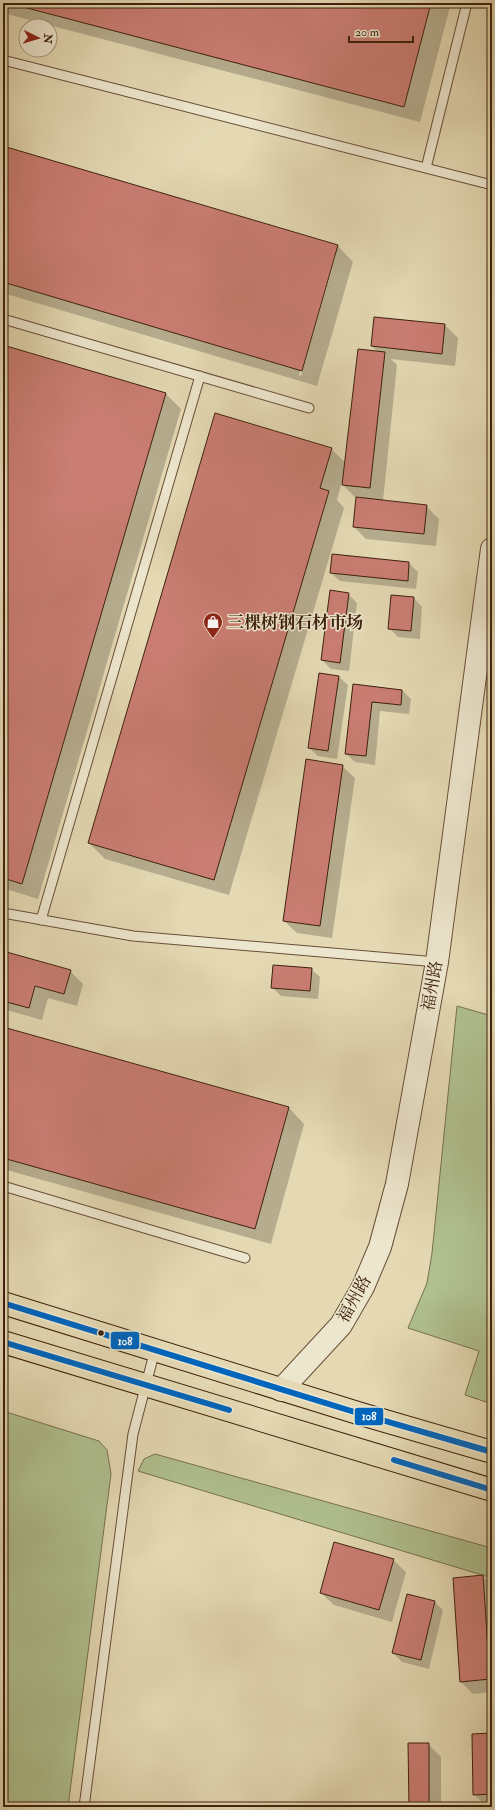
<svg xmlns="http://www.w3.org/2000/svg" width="495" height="1810" font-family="'IM FELL Double Pica','Noto Serif SC',serif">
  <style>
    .green { fill: #b0c08f; stroke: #77704e }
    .shadow { fill: #0003; fill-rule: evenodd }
    .building { fill: #ca7d72; stroke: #3e200d }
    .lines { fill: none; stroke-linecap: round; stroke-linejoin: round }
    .service-casing { stroke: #684e36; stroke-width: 11 }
    .tertiary-casing { stroke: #684e36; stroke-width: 24 }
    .trunk-casing { stroke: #3e200d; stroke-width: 24 }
    .service { stroke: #ede6ce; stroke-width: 9 }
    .tertiary { stroke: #ede6ce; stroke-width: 22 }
    .trunk { stroke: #e4d9b3; stroke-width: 22 }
    .bus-1-casing { stroke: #ede6ce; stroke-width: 9 }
    .bus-1 { stroke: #0065bd; stroke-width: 6 }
    .bus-dot { fill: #3e200d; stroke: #ede6ce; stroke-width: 1.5 }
    .labels { text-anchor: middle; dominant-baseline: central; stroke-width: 3; stroke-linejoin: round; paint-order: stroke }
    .poi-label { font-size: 17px; font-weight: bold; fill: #3e200d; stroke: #ede6ce; text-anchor: start }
    .street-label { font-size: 17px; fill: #3e200d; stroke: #ede6ce }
    .line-badge { stroke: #ede6ce; stroke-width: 1.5 }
    .badge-label { font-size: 11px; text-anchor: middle; font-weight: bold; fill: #fff }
  </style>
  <rect width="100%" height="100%" fill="#e4d9b3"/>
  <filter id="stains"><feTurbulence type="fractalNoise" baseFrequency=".005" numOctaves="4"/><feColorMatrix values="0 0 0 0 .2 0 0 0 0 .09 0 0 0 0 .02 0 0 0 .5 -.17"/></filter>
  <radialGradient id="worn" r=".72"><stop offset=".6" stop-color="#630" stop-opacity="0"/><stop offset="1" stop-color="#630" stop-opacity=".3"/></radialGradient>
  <g class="green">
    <polygon points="457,1006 492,1016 492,1404 465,1395 479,1351 408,1328 427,1283 432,1253"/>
    <polygon points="3,1411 99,1441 107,1450 111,1474 68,1807 3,1807"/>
    <polygon points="155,1454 488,1547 492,1551 492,1578 138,1471 144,1459"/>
  </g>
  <g class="shadow">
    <polygon points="3,3 451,3 420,122 3,13"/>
    <path d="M 3,147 L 338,246 L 353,262 L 317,386 L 3,293 ZM 334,255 L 336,255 L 301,376 L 299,375 Z"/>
    <polygon points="375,318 445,325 458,338 455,366 391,359 397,365 383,501 426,506 439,519 436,546 366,539 354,527 356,498 343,485 343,478 337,500 344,508 229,895 105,859 89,843 331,449 346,463 378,352 372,346"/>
    <polygon points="3,346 165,393 181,409 38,899 3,888"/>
    <polygon points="409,563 418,572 416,589 340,581 331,573"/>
    <polygon points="348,594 357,603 349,671 331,669 322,660"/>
    <polygon points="414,598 422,607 420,639 398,637 390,629"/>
    <polygon points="339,677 348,685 337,759 318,756 309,748"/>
    <polygon points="354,685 402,690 411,699 409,714 380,711 375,765 355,762 346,754"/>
    <polygon points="342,766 355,778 332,938 297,933 284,921"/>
    <polygon points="3,952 70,971 83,984 77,1006 48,998 42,1020 3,1009"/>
    <polygon points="311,969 320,977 318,999 281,996 272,987"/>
    <polygon points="3,1028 289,1108 304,1124 271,1244 3,1169"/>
    <polygon points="393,1560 406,1572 392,1622 334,1605 321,1593"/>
    <polygon points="483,1576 492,1585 492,1692 473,1694 460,1681"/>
    <polygon points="434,1601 443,1610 429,1669 402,1662 393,1653"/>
    <polygon points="490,1734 492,1736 492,1803 483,1803 474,1794"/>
    <polygon points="428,1744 441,1757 441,1807 410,1807"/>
  </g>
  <g class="building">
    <polygon points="8,3 431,3 404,107"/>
    <polygon points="3,146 338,245 302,371 3,282"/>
    <polygon points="374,317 445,324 442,354 371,346"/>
    <polygon points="3,345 166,393 22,884 3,878"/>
    <polygon points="358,349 385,352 370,488 342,485"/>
    <polygon points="215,413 332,448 320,488 329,491 214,880 88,843"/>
    <polygon points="356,497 427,505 424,534 353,527"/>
    <polygon points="332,554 409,562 408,581 330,573"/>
    <polygon points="330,590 349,593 340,663 321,660"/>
    <polygon points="391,595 414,597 411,631 388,629"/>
    <polygon points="319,673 339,676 328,751 308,748"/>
    <polygon points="353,684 402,690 401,705 372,702 366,756 345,754"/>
    <polygon points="306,759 343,765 320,926 283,921"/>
    <polygon points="3,951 71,970 64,994 35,986 29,1008 3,1001"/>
    <polygon points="273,965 312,968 310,991 271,988"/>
    <polygon points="3,1027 289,1107 255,1229 3,1158"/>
    <polygon points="334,1542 394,1559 379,1610 320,1593"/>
    <polygon points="483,1575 490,1679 460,1682 453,1578"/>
    <polygon points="407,1594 435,1601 421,1660 392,1653"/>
    <polygon points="491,1733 492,1794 473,1795 472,1734"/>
    <polygon points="408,1743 429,1743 429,1807 409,1807"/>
  </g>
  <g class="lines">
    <defs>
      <g id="service">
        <polyline points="3,60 492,185"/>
        <polyline points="426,168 467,3"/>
        <polyline points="3,319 309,408"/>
        <polyline points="3,913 133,936 437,962"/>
        <polyline points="41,920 200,376"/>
        <polyline points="3,1186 245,1258"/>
        <polyline points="84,1807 133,1434 155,1350"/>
      </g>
      <polyline id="tertiary" points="281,1390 341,1325 363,1287 380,1247 397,1184 437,962 492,549"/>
      <g id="trunk">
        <polyline points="3,1303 361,1414 492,1452"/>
        <polyline points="3,1342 492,1490"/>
      </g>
    </defs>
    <use href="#service" class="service-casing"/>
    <use href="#tertiary" class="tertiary-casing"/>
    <use href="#trunk" class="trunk-casing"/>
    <use href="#service" class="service"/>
    <use href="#tertiary" class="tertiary"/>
    <use href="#trunk" class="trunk"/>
    <defs>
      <g id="bus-1">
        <polyline points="3,1303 361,1414 492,1452"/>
        <polyline points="3,1342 229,1410"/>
        <polyline points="394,1460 492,1490"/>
      </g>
    </defs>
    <use href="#bus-1" class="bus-1-casing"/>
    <use href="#bus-1" class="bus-1"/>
  </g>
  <defs>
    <symbol id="shop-pin" viewBox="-11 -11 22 30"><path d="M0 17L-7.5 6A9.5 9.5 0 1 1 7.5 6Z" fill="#8f2418" stroke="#ede6ce"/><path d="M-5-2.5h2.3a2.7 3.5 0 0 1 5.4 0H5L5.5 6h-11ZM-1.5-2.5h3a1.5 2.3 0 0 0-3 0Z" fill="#fff"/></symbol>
  </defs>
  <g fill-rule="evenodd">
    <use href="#shop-pin" x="202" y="611" width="22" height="30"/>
  </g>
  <circle class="bus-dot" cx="101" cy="1333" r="3.5"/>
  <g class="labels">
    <g class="poi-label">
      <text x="227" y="622">三棵树钢石材市场</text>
    </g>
    <g class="street-label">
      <text transform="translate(432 986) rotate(-80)">福州路</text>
      <text transform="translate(354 1299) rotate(-61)">福州路</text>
    </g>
  </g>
  <g class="line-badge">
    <rect x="110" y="1331" width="30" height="19" rx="4" fill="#0065bd"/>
    <rect x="354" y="1407" width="30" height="19" rx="4" fill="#0065bd"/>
  </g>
  <g class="badge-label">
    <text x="125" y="1345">108</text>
    <text x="369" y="1420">108</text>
  </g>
  <rect width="495" height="1810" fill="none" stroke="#e4d9b3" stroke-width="16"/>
  <rect x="4" y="4" width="487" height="1802" fill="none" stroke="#3e200d" stroke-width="2"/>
  <rect x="8" y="8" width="479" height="1794" fill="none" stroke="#3e200d"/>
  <g transform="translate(38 38) rotate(95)"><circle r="19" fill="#ede6ce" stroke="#a79781"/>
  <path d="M0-3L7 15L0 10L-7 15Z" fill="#8f2418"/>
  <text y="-6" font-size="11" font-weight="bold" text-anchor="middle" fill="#3e200d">N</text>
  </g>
  <path d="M349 36v6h64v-6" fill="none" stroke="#3e200d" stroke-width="2"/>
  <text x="355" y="36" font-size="12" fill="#3e200d" stroke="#ede6ce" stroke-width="3" paint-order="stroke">20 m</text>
  <rect width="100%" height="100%" filter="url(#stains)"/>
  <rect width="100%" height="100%" fill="url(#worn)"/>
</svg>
